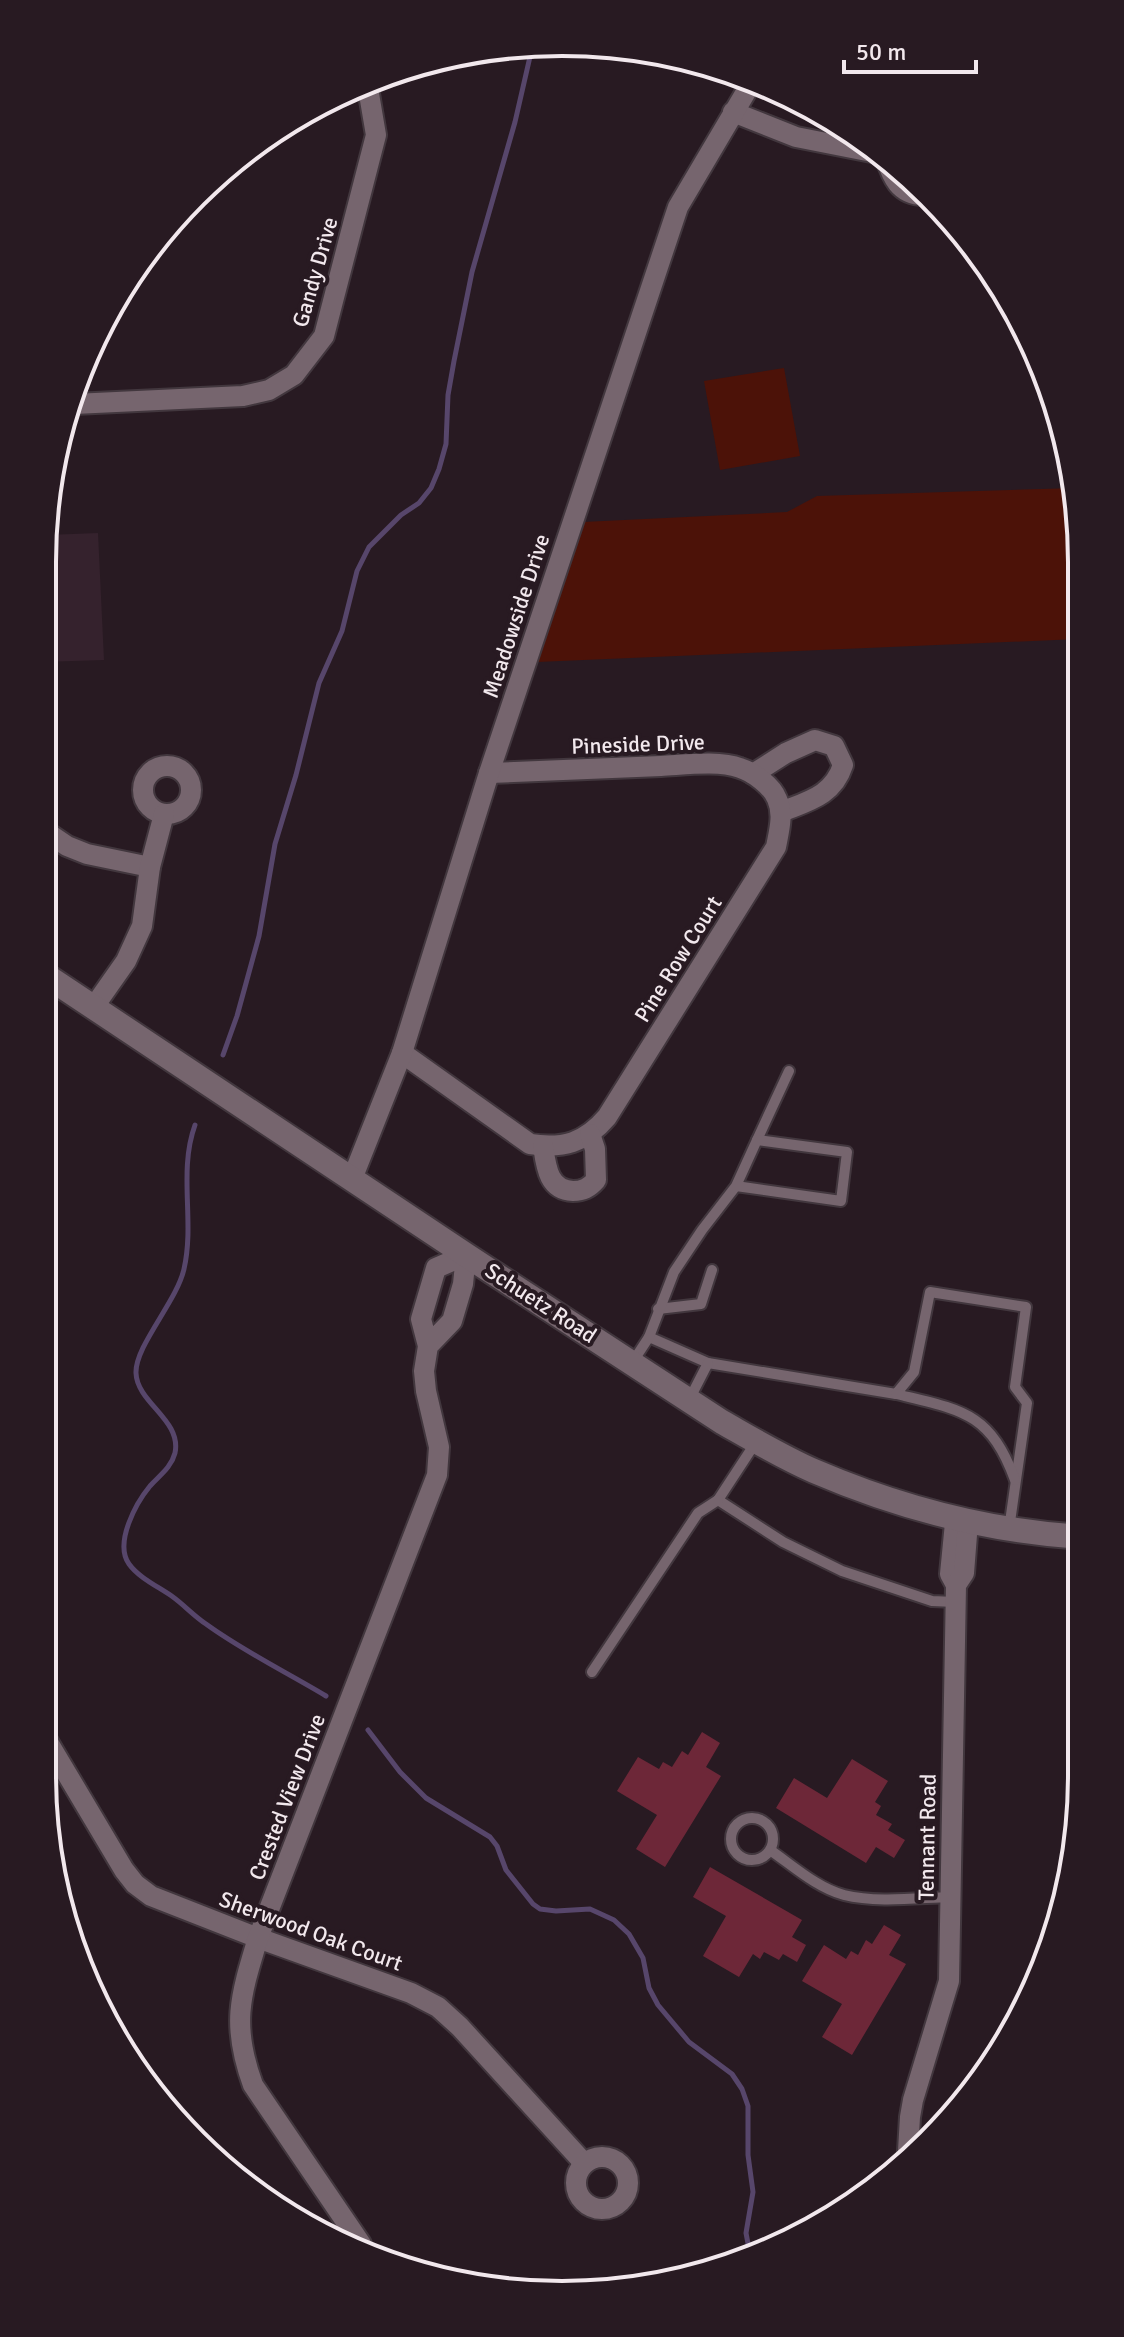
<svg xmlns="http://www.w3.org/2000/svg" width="1124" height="2337" font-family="Signika,sans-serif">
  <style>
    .built { fill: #35222d }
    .green { fill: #4c1208 }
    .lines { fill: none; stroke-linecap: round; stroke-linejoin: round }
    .stream { stroke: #57466b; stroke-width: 5 }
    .building { fill: #6d2738 }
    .service-casing { stroke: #42373e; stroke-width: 14 }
    .minor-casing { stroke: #42373e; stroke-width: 24 }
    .secondary-casing { stroke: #42373e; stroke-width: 28 }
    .service { stroke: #76656e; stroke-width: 10 }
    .minor { stroke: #76656e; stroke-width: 20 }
    .secondary { stroke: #76656e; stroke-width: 24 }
    .labels { text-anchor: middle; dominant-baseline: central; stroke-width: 8; stroke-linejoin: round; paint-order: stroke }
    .street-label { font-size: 22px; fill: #f2e8ed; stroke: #281a22 }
    .rim { fill: none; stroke: #f2e8ed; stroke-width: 4 }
  </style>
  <rect width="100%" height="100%" fill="#281a22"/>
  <polygon class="built" points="98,533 104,660 42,662 42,562 47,535"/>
  <g class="green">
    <polygon points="784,368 800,456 720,470 704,381"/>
    <polygon points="1076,488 1078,639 537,662 583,522 787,512 817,496"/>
  </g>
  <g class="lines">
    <g class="stream">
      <polyline points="223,1055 237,1016 259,936 275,844 296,775 319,683 342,631 357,571 369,547 401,515 419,503 431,488 439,469 446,444 448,395 454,361 472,272 515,122 532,48"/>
      <path d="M 195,1125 C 178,1172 195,1221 184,1269 C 177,1301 135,1346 136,1373 C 137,1403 182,1420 175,1453 C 171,1468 160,1475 150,1486 C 136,1503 114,1543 129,1564 C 139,1578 159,1587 173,1597 C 184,1605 194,1616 206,1624 C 243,1651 286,1672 326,1696"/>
      <polyline points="368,1730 400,1772 426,1798 490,1837 497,1846 506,1870 533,1904 540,1909 556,1911 590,1909 614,1920 629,1934 643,1958 649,1988 658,2005 689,2042 732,2074 742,2089 748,2106 748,2155 753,2192 746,2233 750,2254"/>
    </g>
  </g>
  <g class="building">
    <polygon points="702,1732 720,1743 706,1767 721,1776 665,1867 636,1849 657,1815 617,1791 638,1757 659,1769 663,1762 672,1767 682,1751 688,1755"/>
    <polygon points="852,1759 888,1781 875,1802 881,1806 876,1815 892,1824 888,1830 905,1840 894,1858 876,1847 866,1863 776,1808 794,1778 827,1798"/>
    <polygon points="710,1867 802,1920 792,1937 806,1945 797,1962 783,1954 779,1960 764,1952 760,1959 753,1954 739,1977 703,1956 726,1916 693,1897"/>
    <polygon points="884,1925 901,1935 889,1955 906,1964 852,2055 822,2037 842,2004 802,1981 824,1945 846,1959 851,1951 858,1955 866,1940 872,1944"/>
  </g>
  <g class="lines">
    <defs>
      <g id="service">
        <polyline points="757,1140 789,1071"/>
        <polyline points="42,1190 45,1187 42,1184"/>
        <polyline points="658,1309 701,1304 712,1270"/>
        <polyline points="649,1337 708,1363 896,1394 914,1372 930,1292 1026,1307 1015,1387 1027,1403 1009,1529"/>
        <polyline points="632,1363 649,1337 674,1272 702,1230 736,1186 757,1140 847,1152 841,1201 736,1186"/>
        <path d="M 896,1394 C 962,1410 990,1412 1015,1480"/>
        <polyline points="689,1400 708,1363"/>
        <polyline points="756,1442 718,1500 783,1542 842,1571 932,1601 955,1602"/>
        <polyline points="592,1672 698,1513 718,1500"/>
        <circle cx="752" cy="1839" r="21"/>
        <path d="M 770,1850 C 792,1865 817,1888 844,1895 C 877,1903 916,1898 950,1897"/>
      </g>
      <g id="minor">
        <polyline points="733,112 796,137 872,152 881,152"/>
        <path d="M 885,156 C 892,177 899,195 924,195"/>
        <polyline points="74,404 243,396 269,390 294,375 324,336 376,135 369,94 357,86"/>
        <circle cx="167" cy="790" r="24"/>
        <path d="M 753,774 L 786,753 L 815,740 L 834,746 L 843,765 C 833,796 808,801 781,812"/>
        <polyline points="42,829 67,846 87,854 150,867"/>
        <polyline points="93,1008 126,961 142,926 150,867 164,814"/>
        <path d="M 402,1053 L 530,1144 C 563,1149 585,1143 607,1117 L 776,847 C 779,831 784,814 777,799 C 772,786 753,772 740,768 C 719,760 683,765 661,766 C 603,768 546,771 489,773"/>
        <path d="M 543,1146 C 546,1166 548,1190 573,1191 C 583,1191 589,1188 596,1180 L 595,1149 L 590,1134"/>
        <polyline points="352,1179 402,1053 489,773 678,207 753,80"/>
        <polyline points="955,1523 950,1574 956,1585"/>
        <polyline points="42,1732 124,1870 135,1884 151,1896 258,1938 411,1993 438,2007 460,2027 584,2163"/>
        <polyline points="908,2151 910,2117 913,2100 949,1981 956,1585 964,1573 968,1522"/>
        <circle cx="602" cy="2183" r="26"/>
        <path d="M 361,2244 L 253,2085 C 231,2025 240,1997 258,1938 L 437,1475 L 439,1447 L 426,1391 L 424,1371 L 428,1346 L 452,1321 L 463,1284 L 466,1255 L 436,1268 L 421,1319 L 428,1346"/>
      </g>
      <path id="secondary" d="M 42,973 L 466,1255 L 722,1422 C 752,1439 782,1457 814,1471 C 900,1508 988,1531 1081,1537"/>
    </defs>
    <use href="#service" class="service-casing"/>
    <use href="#minor" class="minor-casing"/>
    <use href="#secondary" class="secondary-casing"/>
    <use href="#service" class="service"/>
    <use href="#minor" class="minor"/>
    <use href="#secondary" class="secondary"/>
  </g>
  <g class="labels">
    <g class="street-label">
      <text transform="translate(315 272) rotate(-74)">Gandy Drive</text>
      <text transform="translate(516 616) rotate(-72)">Meadowside Drive</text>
      <text transform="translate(638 744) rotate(-2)">Pineside Drive</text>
      <text transform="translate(678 959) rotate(-58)">Pine Row Court</text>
      <text transform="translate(541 1303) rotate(33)">Schuetz Road</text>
      <text transform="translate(287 1797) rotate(-69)">Crested View Drive</text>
      <text transform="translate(927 1837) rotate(-89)">Tennant Road</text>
      <text transform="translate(311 1931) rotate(20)">Sherwood Oak Court</text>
    </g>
  </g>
  <path d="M0 0H1124V2337H0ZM562 56H562A506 506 0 0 1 1068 562V1775A506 506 0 0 1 562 2281H562A506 506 0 0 1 56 1775V562A506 506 0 0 1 562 56Z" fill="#281a22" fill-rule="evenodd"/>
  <path class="rim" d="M562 56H562A506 506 0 0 1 1068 562V1775A506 506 0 0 1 562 2281H562A506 506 0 0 1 56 1775V562A506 506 0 0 1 562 56Z"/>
  <path d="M844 60v12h132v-12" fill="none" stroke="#f2e8ed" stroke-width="4"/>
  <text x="856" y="60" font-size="24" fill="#f2e8ed" stroke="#281a22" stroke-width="6" paint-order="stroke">50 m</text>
</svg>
